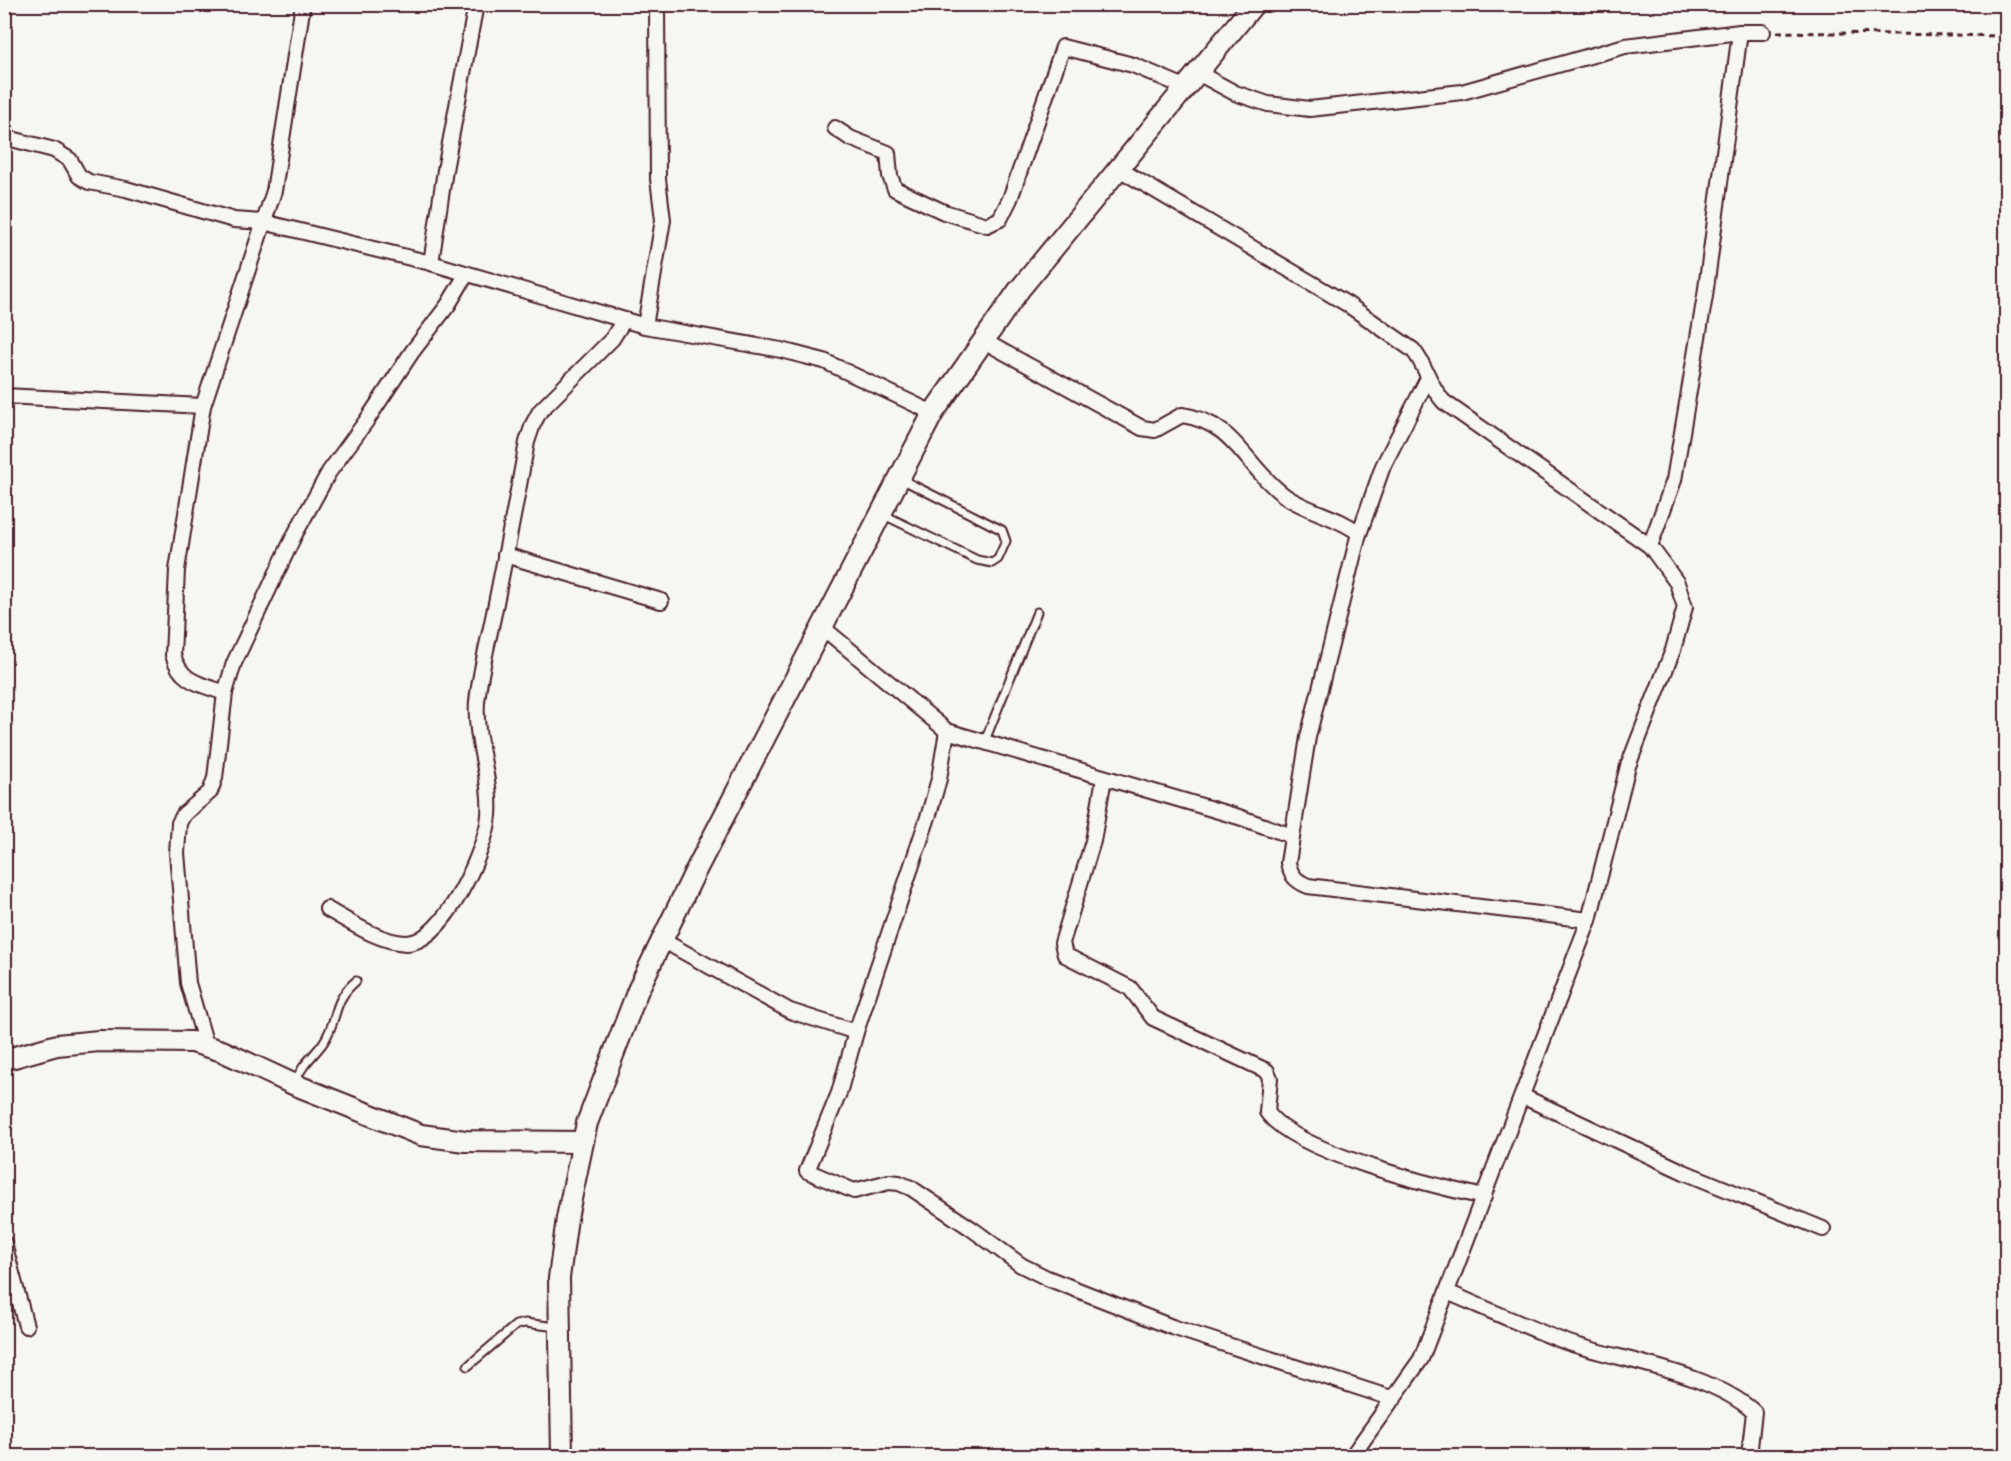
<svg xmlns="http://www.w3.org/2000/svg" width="2011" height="1461" font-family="'Playpen Sans',sans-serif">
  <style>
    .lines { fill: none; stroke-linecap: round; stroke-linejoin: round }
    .lane-casing { stroke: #4a1f2b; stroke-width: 11 }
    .street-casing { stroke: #4a1f2b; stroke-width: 18 }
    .secondary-casing { stroke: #4a1f2b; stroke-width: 24 }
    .path { stroke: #4a1f2b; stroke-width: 3; stroke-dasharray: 6 4.5; stroke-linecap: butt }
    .lane { stroke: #f6f6f2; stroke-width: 7 }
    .street { stroke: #f6f6f2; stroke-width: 14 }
    .secondary { stroke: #f6f6f2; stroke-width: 20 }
  </style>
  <rect width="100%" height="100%" fill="#f6f6f2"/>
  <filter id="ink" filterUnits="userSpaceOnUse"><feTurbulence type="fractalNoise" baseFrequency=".0167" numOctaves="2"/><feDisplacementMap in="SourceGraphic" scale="12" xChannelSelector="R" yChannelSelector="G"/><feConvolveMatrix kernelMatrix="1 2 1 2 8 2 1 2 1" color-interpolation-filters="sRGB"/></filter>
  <g filter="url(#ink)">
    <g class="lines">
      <defs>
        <g id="lane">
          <polyline points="882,514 977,560 992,563 998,559 1006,541 1002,530 901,479"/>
          <polyline points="984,743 1037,612"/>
          <path d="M 295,1082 C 303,1063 312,1058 323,1043 C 339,1020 331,1002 356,981"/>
          <polyline points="468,1366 516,1325 525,1323 557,1327"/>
        </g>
        <g id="street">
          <polyline points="1198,73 1235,93 1268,104 1310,109 1462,92 1625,46 1740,32 1763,32"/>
          <polyline points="835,128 850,138 888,153 890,176 895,189 944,212 987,225 1000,219 1010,199 1063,47 1133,65 1187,88"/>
          <polyline points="4,137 54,150 70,160 79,176 89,182 126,189 234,220 263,222 431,263 645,326 781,350 824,361 933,413"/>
          <path d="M 1119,169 L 1347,304 L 1413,350 C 1427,367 1429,386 1444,402 L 1650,546 L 1677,583 L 1685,607 L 1673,650 L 1628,766 L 1589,920 L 1421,1359 L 1352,1456"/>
          <polyline points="431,263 445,170 476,4"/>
          <polyline points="645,326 663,220 658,179 657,4"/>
          <path d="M 982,340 L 1142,428 L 1155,430 L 1182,415 C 1235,422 1246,468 1285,496 C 1308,512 1337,516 1359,533"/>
          <path d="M 1427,380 L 1383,466 L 1358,537 L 1308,737 L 1288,863 C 1291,876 1296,881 1308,886 L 1589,920"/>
          <polyline points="4,396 203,406"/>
          <polyline points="1650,546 1674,480 1705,296 1740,32"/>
          <polyline points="505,555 661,601"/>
          <polyline points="822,627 947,731 1239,817 1292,836"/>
          <path d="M 225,693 C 201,684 181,683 173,655 L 177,570 L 203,406 L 274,191 L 303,4"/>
          <polyline points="947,731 939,779 929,814 856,1032 839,1093 807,1171 854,1191 889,1182 899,1183 911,1188 972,1229 1021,1265 1047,1278 1172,1327 1394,1399"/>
          <path d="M 1104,778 L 1093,841 L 1062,943 L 1065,955 L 1130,988 L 1153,1018 L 1267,1071 L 1270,1078 L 1267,1112 C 1294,1152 1435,1186 1484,1197"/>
          <path d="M 327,909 C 350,922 379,942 406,943 C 444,944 487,847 489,815 C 492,778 474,739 477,702 C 480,671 489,639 495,608 C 506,553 517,498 527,442 L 533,424 L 540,411 L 612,339 L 624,320"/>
          <polyline points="662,940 790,1011 856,1032"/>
          <polyline points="206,1045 188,983 177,853 179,823 184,814 210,792 215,778 225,693 234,663 294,536 329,472 367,420 412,352 448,305 466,275"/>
          <polyline points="1522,1096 1684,1172 1823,1229"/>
          <polyline points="4,1243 26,1326"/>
          <path d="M 1447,1292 C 1487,1309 1526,1327 1566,1342 C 1622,1361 1710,1372 1754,1412 L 1749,1456"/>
        </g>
        <g id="secondary">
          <polyline points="4,1060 57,1045 99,1041 192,1042 222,1051 293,1084 421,1135 465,1141 582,1142"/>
          <polyline points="562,1456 559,1278 567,1218 587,1123 638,990 694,874 933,413 1019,290 1254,4"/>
        </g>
      </defs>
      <use href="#lane" class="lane-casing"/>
      <use href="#street" class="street-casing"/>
      <use href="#secondary" class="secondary-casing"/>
      <polyline class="path" points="1777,32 2006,36"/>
      <use href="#lane" class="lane"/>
      <use href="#street" class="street"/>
      <use href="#secondary" class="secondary"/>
    </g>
  </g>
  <rect width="2011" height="1461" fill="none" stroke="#f6f6f2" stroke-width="24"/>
  <rect x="12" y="12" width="1987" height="1437" fill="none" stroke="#4a1f2b" stroke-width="2" filter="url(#ink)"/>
</svg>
